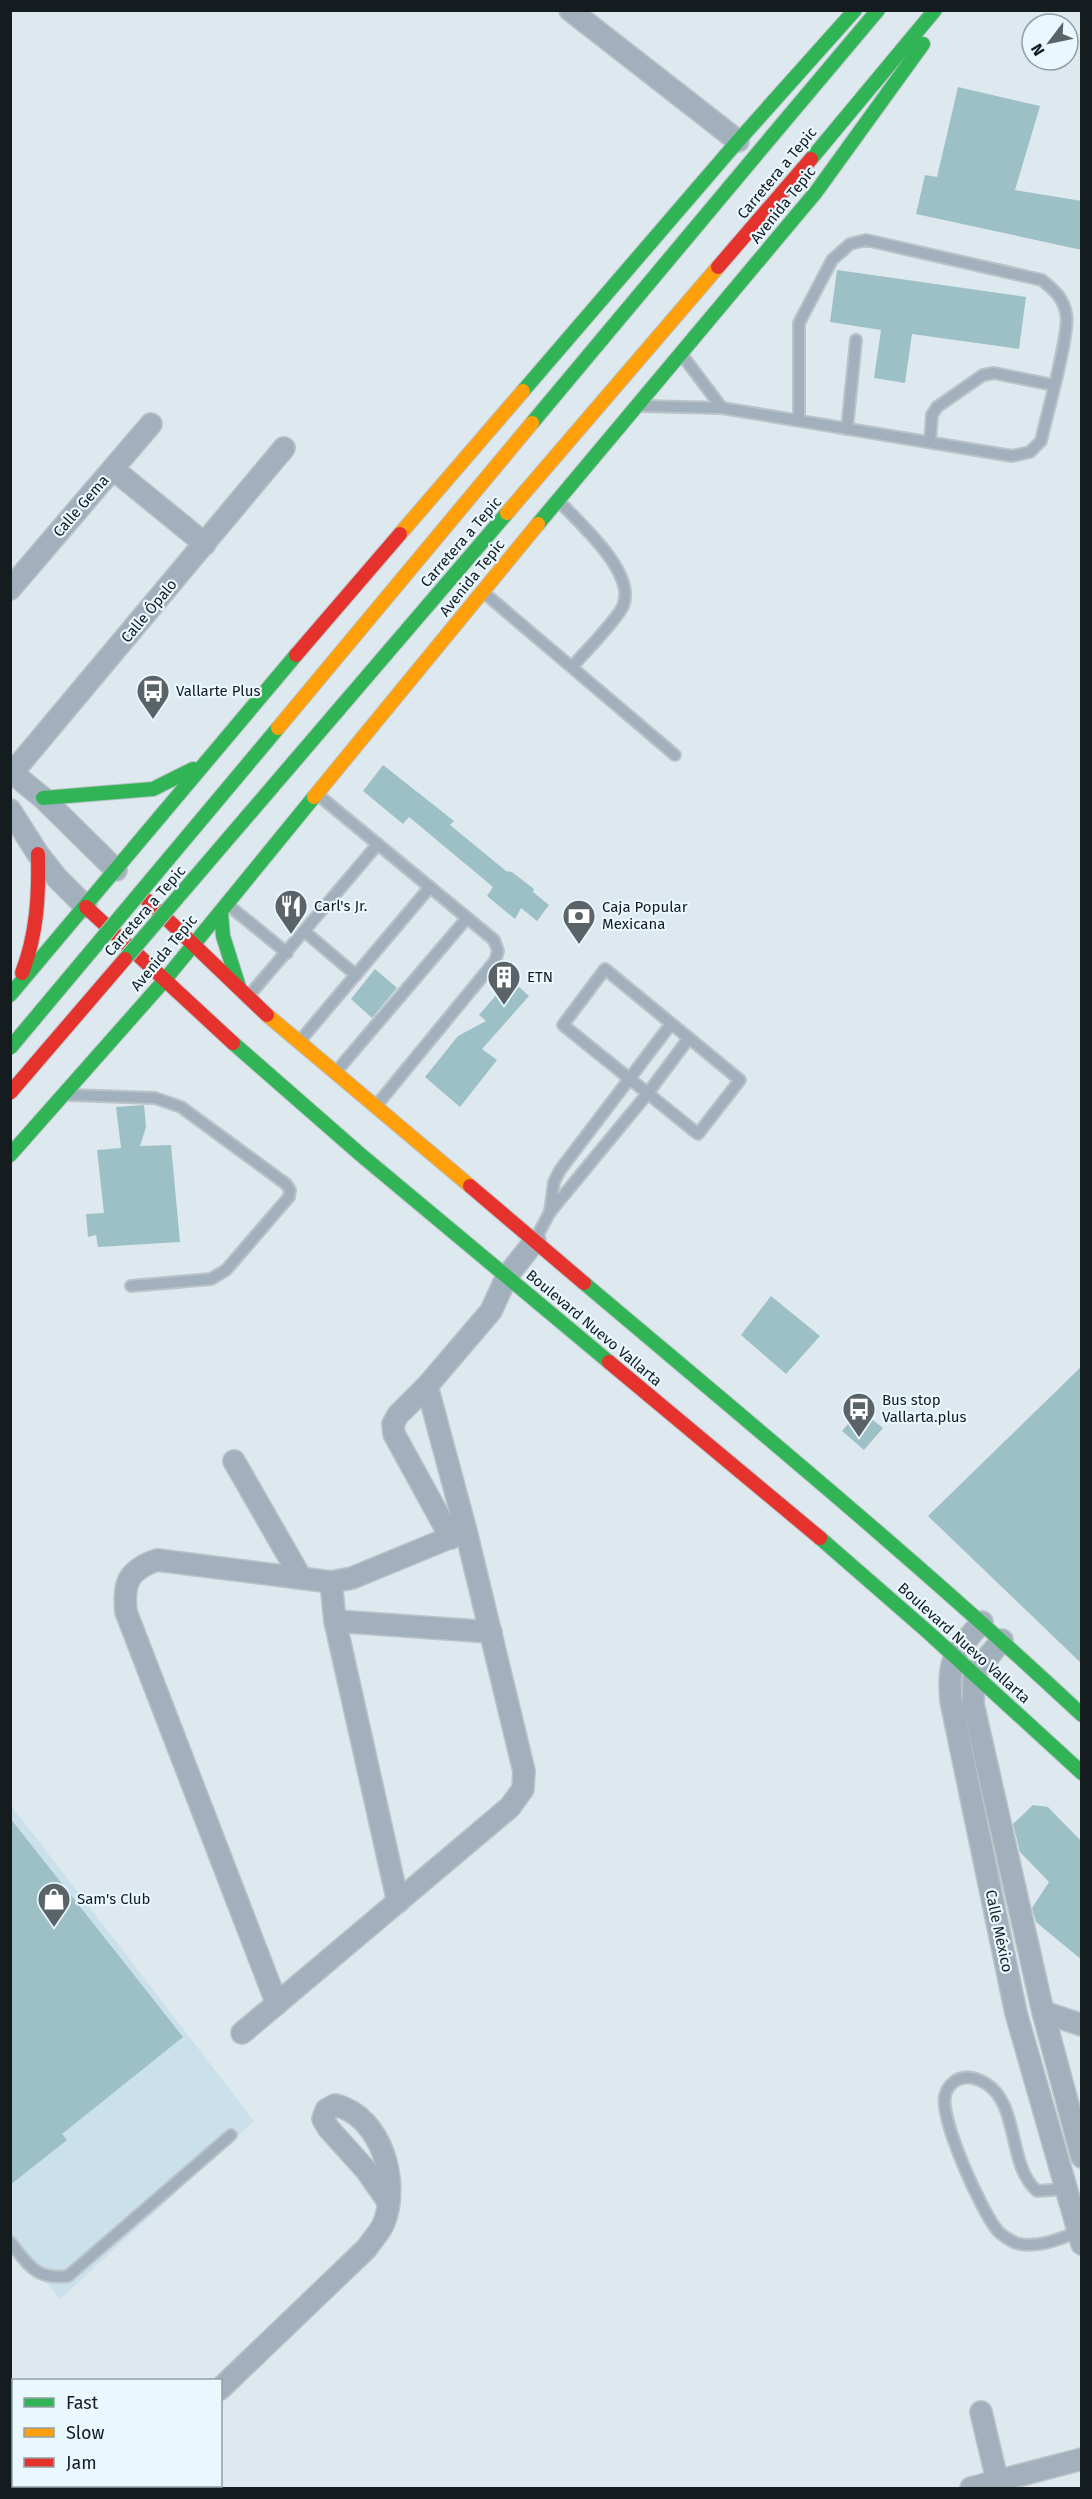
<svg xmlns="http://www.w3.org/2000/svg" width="1092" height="2499" font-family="'Fira Sans',sans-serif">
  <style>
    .built { fill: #cae0eb }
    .building { fill: #9dc0c6 }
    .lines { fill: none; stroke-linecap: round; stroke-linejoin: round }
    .lane-casing { stroke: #bac3c8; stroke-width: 14 }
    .street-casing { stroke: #bac3c8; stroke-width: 24 }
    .fast-casing { stroke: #bac3c8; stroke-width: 16 }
    .slow-casing { stroke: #bac3c8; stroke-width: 16 }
    .jam-casing { stroke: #bac3c8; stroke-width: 16 }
    .lane { stroke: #a2b0bd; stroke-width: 10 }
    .street { stroke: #a2b0bd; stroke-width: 21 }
    .fast { stroke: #30b455; stroke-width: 14 }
    .slow { stroke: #ff9f0a; stroke-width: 14 }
    .jam { stroke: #e5322d; stroke-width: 14 }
    .fast-bridge-casing { stroke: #bac3c8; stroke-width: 16; stroke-linecap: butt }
    .slow-bridge-casing { stroke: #bac3c8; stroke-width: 16; stroke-linecap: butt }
    .jam-bridge-casing { stroke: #bac3c8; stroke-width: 16; stroke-linecap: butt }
    .fast-bridge { stroke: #30b455; stroke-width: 14 }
    .slow-bridge { stroke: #ff9f0a; stroke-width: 14 }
    .jam-bridge { stroke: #e5322d; stroke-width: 14 }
    .labels { text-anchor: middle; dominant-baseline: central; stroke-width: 4.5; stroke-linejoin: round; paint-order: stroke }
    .street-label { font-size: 15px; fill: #141c20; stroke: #e9f7fe }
    .poi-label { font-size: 15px; fill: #141c20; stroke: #e9f7fe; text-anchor: start }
  </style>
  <rect width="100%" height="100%" fill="#dde9ef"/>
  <polygon class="built" points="10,1804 254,2121 60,2299 11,2240"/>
  <g class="building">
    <polygon points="958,87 1040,106 1015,190 1082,201 1082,250 916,214 925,175 937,177"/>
    <polygon points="837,270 1026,297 1019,349 912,334 905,383 874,378 881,330 830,322"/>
    <polygon points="383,765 454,821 450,825 506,871 512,872 534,889 533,892 549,905 537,921 521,908 515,919 487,896 493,887 409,817 403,824 363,791"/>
    <polygon points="375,969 397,988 372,1018 351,999"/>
    <polygon points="510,979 529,996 482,1049 497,1060 460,1107 425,1077 458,1036 486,1021 479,1015"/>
    <polygon points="144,1105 146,1127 140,1146 171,1145 180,1242 98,1247 96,1235 88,1237 86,1214 104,1213 97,1150 121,1148 116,1107"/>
    <polygon points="771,1296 820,1336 786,1374 741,1335"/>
    <polygon points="1082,1366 1082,1664 928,1516"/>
    <polygon points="860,1410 883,1428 864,1450 842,1431"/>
    <polygon points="1033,1805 1048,1807 1082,1842 1082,1960 1036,1922 1032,1908 1049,1882 1020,1852 1013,1824"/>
    <polygon points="10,1818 183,2037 62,2134 67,2140 10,2185"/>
  </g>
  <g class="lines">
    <defs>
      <g id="lane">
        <polyline points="682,355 722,408"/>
        <path d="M 641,406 L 722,408 L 1012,456 L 1030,452 L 1041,441 C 1046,417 1071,331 1066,313 C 1063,297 1054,290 1042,280 L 866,240 L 850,244 L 832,260 L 799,323 L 799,420"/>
        <polyline points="847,429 856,340"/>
        <polyline points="930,442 932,415 937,407 983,375 994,373 1053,385"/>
        <path d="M 558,500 C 579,523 637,573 623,606 C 617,620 583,654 572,667"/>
        <polyline points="482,591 675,755"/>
        <polyline points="317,794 494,940 498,951 495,961 376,1106"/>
        <polyline points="227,904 287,953"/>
        <polyline points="305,932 356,975"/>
        <polygon points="605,969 740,1080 698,1134 563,1025"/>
        <polyline points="247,998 378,844"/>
        <polyline points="299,1042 430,887"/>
        <polyline points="335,1073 467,918"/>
        <polyline points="70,1095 155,1098 181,1107 286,1184 290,1190 289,1197 226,1270 211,1279 131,1286"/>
        <polyline points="550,1212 554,1182 560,1170 671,1024"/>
        <polyline points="535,1240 550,1212 648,1093 689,1038"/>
        <path d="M 1066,2189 L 1037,2191 C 1007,2165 1020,2103 985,2083 C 975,2077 965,2075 955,2081 C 951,2084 946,2090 945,2096 C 940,2120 981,2210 997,2230 C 1001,2235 1011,2241 1016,2243 C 1037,2249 1059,2239 1078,2232"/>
        <path d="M 10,2242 C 29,2265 35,2280 68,2276 L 231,2135"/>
      </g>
      <g id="street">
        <polyline points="570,10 738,141"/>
        <polyline points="113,469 205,544"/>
        <polyline points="10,589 151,424"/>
        <polyline points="10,771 43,798 116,870"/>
        <polyline points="13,772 284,448"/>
        <polyline points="10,810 38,854 57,878 86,907"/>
        <polyline points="234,1461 301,1578"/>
        <polyline points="451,1538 394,1434 393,1424 398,1415 427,1386 491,1311 507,1276 535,1241"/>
        <polyline points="331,1582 335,1621 398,1902"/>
        <polyline points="335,1621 491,1632"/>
        <path d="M 982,1622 C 955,1653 947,1658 951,1701 L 1016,2013 L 1082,2244"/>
        <polyline points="1002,1640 974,1674 973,1704 1043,2012 1082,2157"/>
        <path d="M 277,2004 L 126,1612 C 123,1583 128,1570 157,1560 L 331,1582 L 352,1578 L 466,1531"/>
        <polyline points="1043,2012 1082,2025"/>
        <polyline points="242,2033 510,1807 523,1789 524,1771 466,1531 427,1386"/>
        <path d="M 220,2389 L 367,2248 C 372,2240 379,2233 383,2225 C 401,2184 382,2116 335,2105 L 326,2110 L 323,2119 L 329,2129 L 366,2170 L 389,2203"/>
        <polyline points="981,2412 999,2488"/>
        <polyline points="175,2486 177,2488"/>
        <polyline points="971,2488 1082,2459"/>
      </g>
      <g id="fast">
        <polyline points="772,136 878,10"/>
        <polyline points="811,159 935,10"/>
        <polyline points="523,391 738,141 855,10"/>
        <polyline points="538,524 816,192 923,44"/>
        <polyline points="43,798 153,789 193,769"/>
        <polyline points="221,912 223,936 239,987"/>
        <polyline points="10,995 296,655"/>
        <polyline points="233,1043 361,1155 609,1362"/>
        <polyline points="10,1155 163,982 314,797"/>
        <path d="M 584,1283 C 752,1425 922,1565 1082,1715"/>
        <polyline points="820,1538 929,1633 1082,1773"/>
      </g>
      <g id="slow">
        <polyline points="400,534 523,391"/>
        <polyline points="314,797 538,524"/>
        <polyline points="267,1015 470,1186"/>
      </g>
      <g id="jam">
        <polyline points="296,655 400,534"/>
        <polyline points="148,901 267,1015"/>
        <polyline points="86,907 233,1043"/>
        <path d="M 22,973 C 37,934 39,896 38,854"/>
        <polyline points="470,1186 584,1283"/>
        <polyline points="609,1362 820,1538"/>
      </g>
    </defs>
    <use href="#lane" class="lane-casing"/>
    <use href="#street" class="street-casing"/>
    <use href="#fast" class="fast-casing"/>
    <use href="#slow" class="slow-casing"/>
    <use href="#jam" class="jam-casing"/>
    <use href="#lane" class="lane"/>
    <use href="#street" class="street"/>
    <use href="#fast" class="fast"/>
    <use href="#slow" class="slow"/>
    <use href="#jam" class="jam"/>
    <defs>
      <g id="fast-bridge">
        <polyline points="532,423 772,136"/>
        <polyline points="125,959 507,513"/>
        <polyline points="10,1048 278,728"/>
      </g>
      <g id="slow-bridge">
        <polyline points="507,513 718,267"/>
        <polyline points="278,728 532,423"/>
      </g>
      <g id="jam-bridge">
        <polyline points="718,267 811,159"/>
        <polyline points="10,1093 125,959"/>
      </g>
    </defs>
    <use href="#fast-bridge" class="fast-bridge-casing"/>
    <use href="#slow-bridge" class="slow-bridge-casing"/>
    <use href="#jam-bridge" class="jam-bridge-casing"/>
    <use href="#fast-bridge" class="fast-bridge"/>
    <use href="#slow-bridge" class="slow-bridge"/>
    <use href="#jam-bridge" class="jam-bridge"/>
  </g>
  <defs>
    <symbol id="bus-pin" viewBox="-11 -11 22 30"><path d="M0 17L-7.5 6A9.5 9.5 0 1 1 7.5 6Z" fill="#5a6468" stroke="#e9f7fe"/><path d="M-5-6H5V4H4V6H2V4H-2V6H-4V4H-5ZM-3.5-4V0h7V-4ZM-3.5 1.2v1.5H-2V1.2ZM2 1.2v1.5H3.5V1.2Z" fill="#fff"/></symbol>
    <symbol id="restaurant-pin" viewBox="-11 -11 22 30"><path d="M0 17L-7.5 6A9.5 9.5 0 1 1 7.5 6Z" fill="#5a6468" stroke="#e9f7fe"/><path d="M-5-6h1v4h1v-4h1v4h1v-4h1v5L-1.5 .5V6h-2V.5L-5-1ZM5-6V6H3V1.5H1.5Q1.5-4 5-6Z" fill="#fff"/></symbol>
    <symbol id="bank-pin" viewBox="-11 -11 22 30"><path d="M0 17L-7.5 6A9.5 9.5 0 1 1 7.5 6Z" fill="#5a6468" stroke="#e9f7fe"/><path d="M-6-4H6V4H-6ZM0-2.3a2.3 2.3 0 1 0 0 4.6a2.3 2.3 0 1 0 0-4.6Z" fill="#fff"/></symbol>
    <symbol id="building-pin" viewBox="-11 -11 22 30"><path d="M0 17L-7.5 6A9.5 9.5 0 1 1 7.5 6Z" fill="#5a6468" stroke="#e9f7fe"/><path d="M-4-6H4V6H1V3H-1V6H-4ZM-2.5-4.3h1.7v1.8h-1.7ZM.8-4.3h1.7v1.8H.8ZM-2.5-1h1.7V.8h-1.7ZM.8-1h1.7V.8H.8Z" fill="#fff"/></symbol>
    <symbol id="shop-pin" viewBox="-11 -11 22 30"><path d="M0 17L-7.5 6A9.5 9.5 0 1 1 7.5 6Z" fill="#5a6468" stroke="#e9f7fe"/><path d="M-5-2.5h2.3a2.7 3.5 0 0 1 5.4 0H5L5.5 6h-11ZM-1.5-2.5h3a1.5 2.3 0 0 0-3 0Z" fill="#fff"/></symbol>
  </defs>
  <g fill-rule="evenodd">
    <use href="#bus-pin" x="134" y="672" width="38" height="52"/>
    <use href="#restaurant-pin" x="272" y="887" width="38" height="52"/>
    <use href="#bank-pin" x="560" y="897" width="38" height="52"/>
    <use href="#building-pin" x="485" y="958" width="38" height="52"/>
    <use href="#bus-pin" x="840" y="1390" width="38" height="52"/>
    <use href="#shop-pin" x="35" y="1880" width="38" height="52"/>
  </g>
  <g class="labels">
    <g class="street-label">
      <text transform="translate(777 173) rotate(-50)">Carretera a Tepic</text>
      <text transform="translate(783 205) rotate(-51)">Avenida Tepic</text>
      <text transform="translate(81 506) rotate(-49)">Calle Gema</text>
      <text transform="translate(461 542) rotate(-49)">Carretera a Tepic</text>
      <text transform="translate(472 578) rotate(-51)">Avenida Tepic</text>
      <text transform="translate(149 611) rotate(-50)">Calle Ópalo</text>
      <text transform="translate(145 911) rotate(-49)">Carretera a Tepic</text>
      <text transform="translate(164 953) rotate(-50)">Avenida Tepic</text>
      <text transform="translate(594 1328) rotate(40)">Boulevard Nuevo Vallarta</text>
      <text transform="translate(964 1643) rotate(42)">Boulevard Nuevo Vallarta</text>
      <text transform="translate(999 1931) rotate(78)">Calle México</text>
    </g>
    <g class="poi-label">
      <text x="176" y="691">Vallarte Plus</text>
      <text x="314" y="906">Carl's Jr.</text>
      <text x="602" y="907">Caja Popular<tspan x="602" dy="17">Mexicana</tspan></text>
      <text x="527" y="977">ETN</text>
      <text x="882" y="1400">Bus stop<tspan x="882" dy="17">Vallarta.plus</tspan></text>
      <text x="77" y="1899">Sam's Club</text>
    </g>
  </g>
  <rect width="1092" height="2499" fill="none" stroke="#141c20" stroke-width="24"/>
  <rect x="12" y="2379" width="210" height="108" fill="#e9f7fe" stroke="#949fa5" stroke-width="1.5"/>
  <rect x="24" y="2398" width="30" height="9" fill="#30b455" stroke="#949fa5" stroke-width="1.5"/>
  <text x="66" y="2409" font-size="18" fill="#141c20">Fast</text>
  <rect x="24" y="2428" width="30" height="9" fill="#ff9f0a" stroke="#949fa5" stroke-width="1.5"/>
  <text x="66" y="2439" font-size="18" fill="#141c20">Slow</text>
  <rect x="24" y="2458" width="30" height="9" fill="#e5322d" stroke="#949fa5" stroke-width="1.5"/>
  <text x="66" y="2469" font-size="18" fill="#141c20">Jam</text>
  <g transform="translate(1050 42) rotate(238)"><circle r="28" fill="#e9f7fe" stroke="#949fa5" stroke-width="1.5"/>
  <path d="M0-4.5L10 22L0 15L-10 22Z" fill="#5a6468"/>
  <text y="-9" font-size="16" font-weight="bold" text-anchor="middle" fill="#141c20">N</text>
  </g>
</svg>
